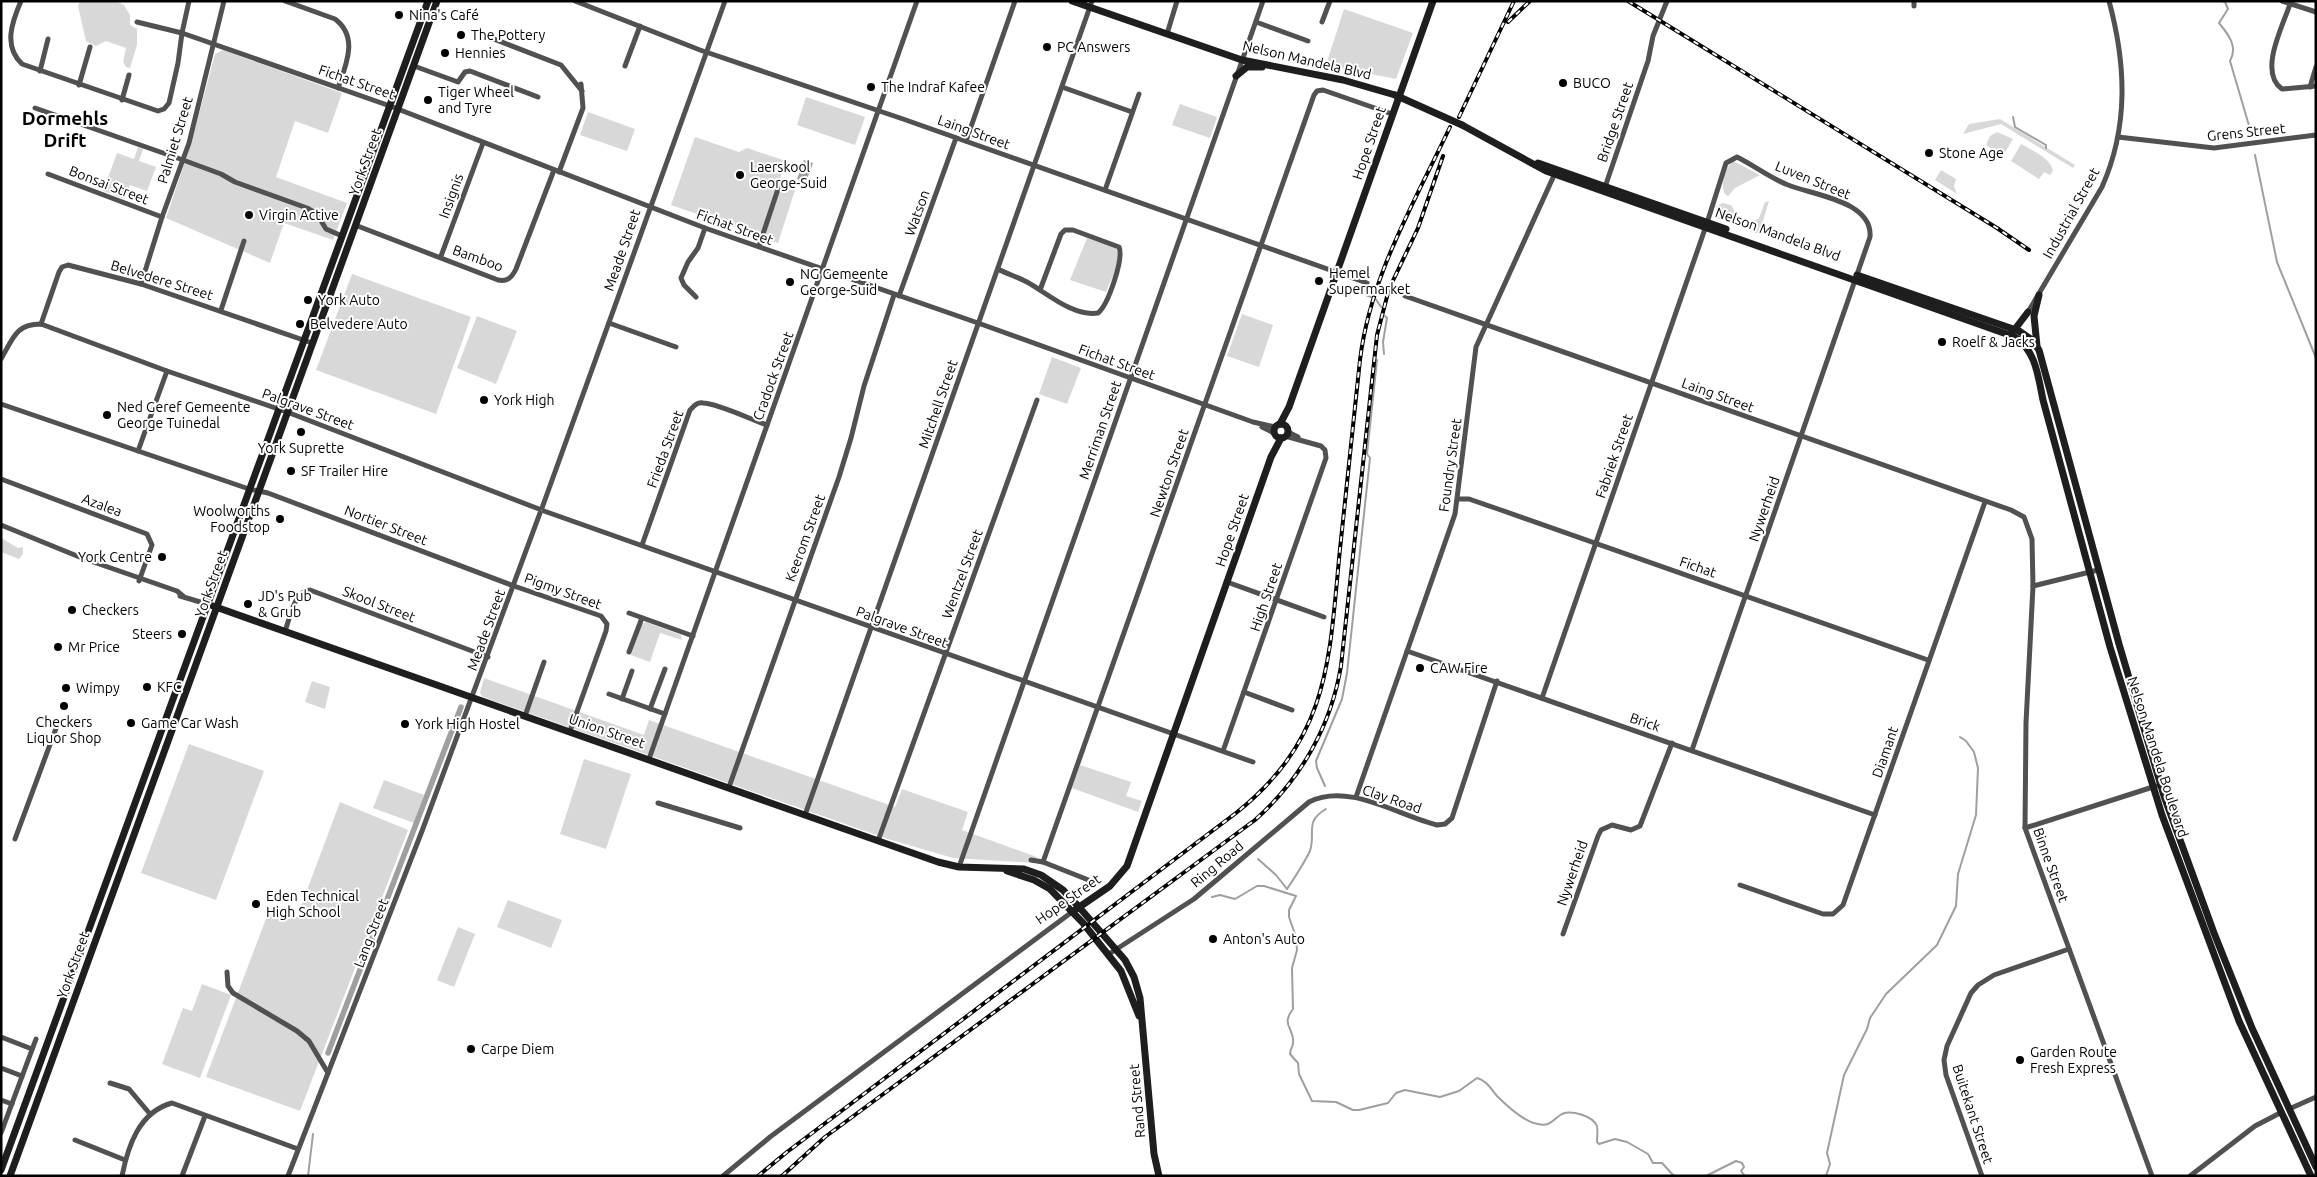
<svg xmlns="http://www.w3.org/2000/svg" width="2317" height="1177" font-family="Ubuntu,sans-serif">
  <style>
    .green { fill: #d8d8d8 }
    .water { fill: #9f9f9f }
    .lines { fill: none; stroke-linecap: round; stroke-linejoin: round }
    .stream { stroke: #9f9f9f; stroke-width: 2 }
    .canal { stroke: #9f9f9f; stroke-width: 5.5 }
    .street { stroke: #515151; stroke-width: 5 }
    .secondary { stroke: #1e1e1e; stroke-width: 7 }
    .rail-casing { stroke: #000; stroke-width: 4 }
    .rail { stroke: #fff; stroke-width: 2; stroke-dasharray: 5.5; stroke-linecap: butt }
    .secondary-bridge { stroke: #1e1e1e; stroke-width: 7 }
    .poi-dot { fill: #000; stroke: #fff; stroke-width: 2 }
    .labels { text-anchor: middle; dominant-baseline: central; stroke-width: 4; stroke-linejoin: round; paint-order: stroke }
    .poi-label { font-size: 14px; fill: #000; stroke: #fff; text-anchor: start }
    .street-label { font-size: 14px; fill: #000; stroke: #fff }
    .district-label { font-size: 19px; font-weight: bold; fill: #000; stroke: #fff }
  </style>
  <rect width="100%" height="100%" fill="#fff"/>
  <g class="green">
    <polygon points="80,1 115,1 124,5 130,15 130,25 137,29 137,45 130,68 126,67 123,62 126,48 106,41 96,46 86,41 78,6"/>
    <polygon points="1344,9 1413,33 1396,79 1326,65"/>
    <polygon points="223,50 342,93 328,133 295,121 276,177 347,203 333,240 284,223 270,263 166,218 191,144 215,54"/>
    <polygon points="806,97 865,117 855,145 797,125"/>
    <polygon points="1180,104 1217,117 1210,138 1172,125"/>
    <polygon points="588,112 635,129 627,151 580,135"/>
    <polygon points="2000,119 2075,165 2073,168 2001,124 1963,134 1969,124"/>
    <polygon points="1997,132 2013,139 2003,156 1986,145 1990,136"/>
    <polygon points="695,137 739,152 747,148 786,161 760,236 671,205"/>
    <path d="M 2021,144 C 2031,150 2051,158 2053,171 L 2050,175 L 2044,172 L 2039,179 L 2011,161 Z"/>
    <polygon points="138,147 143,149 139,161 156,167 147,191 130,185 125,199 103,191 117,153 134,159"/>
    <path d="M 1733,161 L 1760,175 L 1735,188 L 1728,196 L 1725,194 C 1720,185 1725,168 1733,161 Z"/>
    <polygon points="1941,170 1956,179 1954,186 1957,194 1935,180"/>
    <polygon points="781,185 795,190 778,243 764,239"/>
    <polygon points="1769,201 1759,234 1750,231 1748,225 1759,218 1765,202"/>
    <polygon points="1723,203 1731,205 1741,222 1739,225 1716,218 1716,206"/>
    <path d="M 1087,238 L 1115,247 C 1124,258 1110,281 1106,292 L 1070,280 Z"/>
    <polygon points="352,274 471,317 436,414 316,370"/>
    <polygon points="1242,314 1273,325 1259,367 1227,356"/>
    <polygon points="477,316 517,331 496,384 457,368"/>
    <polygon points="1052,357 1081,368 1067,404 1039,394"/>
    <polygon points="1,538 18,548 23,547 23,554 19,559 1,552"/>
    <polygon points="646,622 681,635 682,640 660,633 650,662 631,655 642,624"/>
    <polygon points="484,678 644,735 649,720 895,807 902,789 968,812 962,830 1037,857 1035,863 953,858 888,839 483,697 480,693"/>
    <polygon points="312,681 330,687 325,709 305,702"/>
    <polygon points="189,744 264,771 216,900 141,873"/>
    <polygon points="584,759 631,774 606,849 560,834"/>
    <polygon points="1080,765 1131,782 1126,796 1142,801 1138,812 1072,788"/>
    <polygon points="384,780 424,795 414,823 373,808"/>
    <polygon points="340,802 408,830 300,1111 206,1077 270,908 297,917"/>
    <polygon points="508,900 562,920 551,948 497,927"/>
    <polygon points="458,927 475,934 454,987 437,980"/>
    <polygon points="202,984 231,995 200,1078 162,1064 183,1008 192,1011"/>
  </g>
  <polygon class="water" points="804,160 813,163 806,182 797,179"/>
  <g class="lines">
    <g class="stream">
      <path d="M 2222,1 L 2225,2 L 2228,9 L 2219,23 C 2229,35 2238,47 2230,61 L 2250,129"/>
      <polyline points="2013,117 2015,127 2046,145 2046,148"/>
      <polyline points="2255,155 2277,262 2316,358"/>
      <polyline points="1366,295 1371,297"/>
      <polyline points="1375,298 1381,307"/>
      <polyline points="1384,354 1383,342 1387,318 1385,316"/>
      <polyline points="1325,786 1317,768 1316,761 1342,699 1347,673 1370,458 1367,454 1377,360"/>
      <polyline points="1258,859 1276,875 1287,889"/>
      <path d="M 1287,889 C 1292,882 1307,858 1310,851 C 1316,832 1304,822 1326,809"/>
      <path d="M 1212,897 L 1220,895 L 1235,899 L 1257,886 L 1264,886 L 1296,896 L 1289,910 L 1289,917 L 1296,937 L 1297,950 L 1292,968 L 1293,1009 C 1280,1026 1295,1028 1293,1043 C 1293,1047 1290,1049 1290,1054 L 1298,1063 L 1299,1074 L 1312,1101 L 1336,1102 L 1353,1110 L 1359,1110 L 1388,1103 L 1396,1093 L 1405,1090 L 1440,1097 L 1459,1091 L 1477,1078 C 1486,1080 1491,1089 1497,1096 C 1507,1106 1524,1122 1538,1124 C 1551,1127 1553,1119 1562,1114 C 1572,1110 1593,1116 1597,1126 C 1598,1131 1597,1137 1597,1142 L 1599,1144 L 1615,1139 L 1627,1142 L 1648,1154 L 1653,1163 L 1662,1163 L 1674,1176"/>
      <polyline points="308,1176 313,1134"/>
      <polyline points="1706,1176 1736,1161 1742,1163 1744,1167 1741,1171 1745,1176"/>
      <polyline points="1790,1176 1798,1176"/>
      <polyline points="1826,1176 1830,1164 1827,1153 1844,1075 1867,1029 1870,1018 1886,994 1937,945 1956,906 1958,874 1976,815 1978,768 1974,752 1966,741 1960,737"/>
    </g>
    <polyline class="canal" points="328,1053 461,707"/>
    <g class="street">
      <path d="M 21,1 C 12,22 3,46 22,64 L 158,111 L 164,109 L 169,103 L 178,63 L 182,33 L 189,1"/>
      <path d="M 285,1 L 335,19 C 359,37 346,65 338,88"/>
      <polyline points="575,1 700,50 903,119 1367,283"/>
      <polyline points="1914,1 1914,6"/>
      <polyline points="2282,1 2316,12"/>
      <path d="M 2290,4 C 2283,26 2258,72 2282,89 L 2316,86"/>
      <polyline points="137,22 182,33 390,106 705,228 978,323 1253,422 1275,427"/>
      <polyline points="1256,22 1308,41"/>
      <polyline points="1322,22 1330,1"/>
      <polyline points="1167,34 1177,1"/>
      <polyline points="486,36 561,65 582,91"/>
      <polyline points="414,66 458,82 465,72 470,71 538,97"/>
      <polyline points="625,66 640,26"/>
      <polyline points="40,71 48,39"/>
      <polyline points="79,85 90,47"/>
      <polyline points="1062,87 1132,112"/>
      <polyline points="2310,87 2316,67"/>
      <polyline points="122,100 129,75"/>
      <polyline points="35,108 183,160 221,174 235,182 307,208 317,214 326,229 342,236"/>
      <polyline points="2118,137 2214,148 2316,135"/>
      <polyline points="966,141 1015,1"/>
      <polyline points="559,172 583,108 581,84"/>
      <polyline points="48,174 162,217"/>
      <polyline points="1105,190 1139,94"/>
      <polyline points="1604,190 1648,61 1653,36 1667,1"/>
      <path d="M 355,225 L 498,280 C 508,282 512,277 516,269 L 554,170"/>
      <polyline points="759,246 780,183"/>
      <polyline points="441,256 483,143"/>
      <path d="M 998,269 C 1007,274 1018,277 1027,282 C 1047,293 1073,317 1098,313 C 1108,305 1124,259 1119,247 L 1073,230 L 1065,230 L 1061,234 L 1040,290"/>
      <polyline points="141,284 162,217 189,143 224,1"/>
      <polyline points="899,296 956,138"/>
      <polyline points="1405,296 2011,510 2024,517 2032,539 2033,586 2026,723 2025,828 2152,1176"/>
      <polyline points="696,297 684,285 681,278 688,262 698,248 705,228"/>
      <polyline points="221,310 244,241"/>
      <path d="M 2028,312 L 2102,187 C 2129,126 2126,64 2109,1"/>
      <polyline points="609,323 676,347"/>
      <polyline points="41,324 59,272 62,267 68,265 141,284 312,343"/>
      <path d="M 1,359 C 13,339 15,324 41,324 L 167,371 L 287,412 L 539,509"/>
      <polyline points="1,404 249,489 268,493 514,586 601,616 607,624 606,631 570,731"/>
      <polyline points="1262,427 1274,433"/>
      <polyline points="1288,432 1298,437"/>
      <polyline points="138,451 167,371"/>
      <polyline points="1,479 147,534 152,545 139,581"/>
      <polyline points="1459,499 1469,499 1498,509 1928,660"/>
      <polyline points="542,508 725,1"/>
      <polyline points="544,511 1253,762"/>
      <polyline points="1,525 82,558 177,591 183,596"/>
      <path d="M 642,545 L 690,410 C 694,406 697,402 703,403 C 717,403 752,420 767,425"/>
      <polyline points="1227,582 1324,617"/>
      <polyline points="2033,586 2098,570"/>
      <polyline points="180,596 207,604"/>
      <polyline points="629,613 693,636"/>
      <path d="M 285,631 C 290,618 294,591 310,590 L 488,657"/>
      <polyline points="1407,651 1875,815"/>
      <polyline points="629,652 642,618"/>
      <polyline points="1244,692 1292,710"/>
      <polyline points="609,694 665,714"/>
      <path d="M 1542,698 L 1706,226 L 1726,163 L 1737,157 C 1755,166 1770,178 1788,185 C 1813,195 1873,201 1870,237 L 1692,750"/>
      <polyline points="622,699 632,671"/>
      <polyline points="650,709 665,669"/>
      <polyline points="525,716 544,662"/>
      <polyline points="1223,751 1326,458 1325,450 1321,446 1285,436"/>
      <polyline points="649,759 917,1"/>
      <polyline points="729,787 839,477 851,438 864,386 894,295"/>
      <polyline points="1356,797 1455,514 1476,347 1556,171"/>
      <polyline points="658,803 740,828"/>
      <polyline points="805,815 1092,1"/>
      <polyline points="2025,828 2156,786"/>
      <polyline points="15,839 58,723"/>
      <polyline points="878,841 1037,400"/>
      <polyline points="1031,860 1043,862 1091,881"/>
      <polyline points="1043,862 1314,95 1317,91 1323,90 1392,114"/>
      <polyline points="959,867 1263,1"/>
      <polyline points="1740,885 1823,914 1833,914 1843,905 1985,502"/>
      <polyline points="1563,934 1598,836 1601,830 1612,825 1631,830 1640,826 1672,743"/>
      <path d="M 1109,954 L 1194,899 L 1309,802 C 1348,782 1397,815 1437,825 L 1445,824 L 1452,818 L 1497,681"/>
      <polyline points="227,972 228,986 233,993 297,1031 309,1041 328,1073"/>
      <polyline points="1,1037 32,1049"/>
      <polyline points="1,1068 22,1076"/>
      <polyline points="110,1083 129,1089 150,1114"/>
      <polyline points="1,1100 12,1104"/>
      <polyline points="2289,1109 2316,1097"/>
      <polyline points="1,1133 36,1039"/>
      <polyline points="75,1140 125,1160"/>
      <path d="M 122,1176 C 128,1146 139,1112 172,1103 L 298,1149"/>
      <polyline points="182,1176 205,1116"/>
      <polyline points="288,1176 422,831 540,513"/>
      <polyline points="723,1176 770,1137 1072,912"/>
      <polyline points="1982,1176 1946,1075 1944,1060 1947,1046 1971,993 1978,985 1994,975 2069,949"/>
      <polyline points="2190,1176 2255,1126 2282,1112"/>
    </g>
    <g class="secondary">
      <polyline points="1072,1 1242,60 1343,80 1395,95"/>
      <polyline points="1236,76 1247,67 1262,67"/>
      <path d="M 1462,125 L 1546,171 L 2015,337 C 2036,351 2038,376 2043,400 L 2110,647 L 2162,815 L 2239,1021 L 2311,1176"/>
      <polyline points="1538,163 1726,229"/>
      <polyline points="1857,275 2019,331 2032,340 2039,350 2119,644 2164,796 2214,933 2252,1028 2316,1167"/>
      <polyline points="2012,333 2028,312"/>
      <polyline points="2037,346 2034,316 2039,295"/>
      <polyline points="1280,424 1289,407 1433,1"/>
      <circle cx="1281" cy="431" r="7"/>
      <polyline points="213,606 938,862 959,867 1024,869 1041,875 1063,890 1079,907 1125,960 1134,977 1140,998 1154,1154 1159,1176"/>
      <polyline points="1007,871 1034,880 1050,889 1083,923 1121,971 1139,1016"/>
      <polyline points="1072,912 1110,886 1127,866 1271,457 1281,438"/>
      <polyline points="1,1170 428,1"/>
      <polyline points="10,1176 437,1"/>
    </g>
    <defs>
      <g id="rail">
        <polyline points="1628,1 1997,228 2029,250"/>
        <polyline points="1508,22 1530,1"/>
        <polyline points="1459,117 1514,1"/>
        <path d="M 758,1176 L 787,1152 L 1236,813 C 1331,737 1329,659 1340,549 C 1347,486 1353,423 1360,360 C 1370,277 1414,203 1450,127"/>
        <path d="M 782,1176 L 825,1137 L 1255,820 C 1301,779 1331,726 1341,666 L 1377,335 L 1389,289 L 1418,228 L 1443,156"/>
      </g>
    </defs>
    <use href="#rail" class="rail-casing"/>
    <use href="#rail" class="rail"/>
    <polyline class="secondary-bridge" points="1395,95 1462,125"/>
  </g>
  <g class="poi-dot">
    <circle cx="399" cy="15" r="5"/>
    <circle cx="461" cy="35" r="5"/>
    <circle cx="1047" cy="47" r="5"/>
    <circle cx="445" cy="53" r="5"/>
    <circle cx="1563" cy="83" r="5"/>
    <circle cx="871" cy="87" r="5"/>
    <circle cx="428" cy="100" r="5"/>
    <circle cx="1929" cy="153" r="5"/>
    <circle cx="740" cy="175" r="5"/>
    <circle cx="249" cy="215" r="5"/>
    <circle cx="1319" cy="281" r="5"/>
    <circle cx="790" cy="282" r="5"/>
    <circle cx="308" cy="300" r="5"/>
    <circle cx="300" cy="324" r="5"/>
    <circle cx="1942" cy="342" r="5"/>
    <circle cx="484" cy="400" r="5"/>
    <circle cx="107" cy="415" r="5"/>
    <circle cx="301" cy="432" r="5"/>
    <circle cx="291" cy="471" r="5"/>
    <circle cx="280" cy="519" r="5"/>
    <circle cx="162" cy="557" r="5"/>
    <circle cx="248" cy="604" r="5"/>
    <circle cx="72" cy="610" r="5"/>
    <circle cx="182" cy="634" r="5"/>
    <circle cx="58" cy="647" r="5"/>
    <circle cx="1420" cy="668" r="5"/>
    <circle cx="147" cy="687" r="5"/>
    <circle cx="66" cy="688" r="5"/>
    <circle cx="64" cy="706" r="5"/>
    <circle cx="131" cy="723" r="5"/>
    <circle cx="405" cy="724" r="5"/>
    <circle cx="256" cy="904" r="5"/>
    <circle cx="1213" cy="939" r="5"/>
    <circle cx="471" cy="1049" r="5"/>
    <circle cx="2020" cy="1060" r="5"/>
  </g>
  <g class="labels">
    <g class="poi-label">
      <text x="409" y="15">Nina's Café</text>
      <text x="471" y="35">The Pottery</text>
      <text x="1057" y="47">PC Answers</text>
      <text x="455" y="53">Hennies</text>
      <text x="1573" y="83">BUCO</text>
      <text x="881" y="87">The Indraf Kafee</text>
      <text x="438" y="92">Tiger Wheel<tspan x="438" dy="16">and Tyre</tspan></text>
      <text x="1939" y="153">Stone Age</text>
      <text x="750" y="167">Laerskool<tspan x="750" dy="16">George-Suid</tspan></text>
      <text x="259" y="215">Virgin Active</text>
      <text x="1329" y="273">Hemel<tspan x="1329" dy="16">Supermarket</tspan></text>
      <text x="800" y="274">NG Gemeente<tspan x="800" dy="16">George-Suid</tspan></text>
      <text x="318" y="300">York Auto</text>
      <text x="310" y="324">Belvedere Auto</text>
      <text x="1952" y="342">Roelf &amp; Jacks</text>
      <text x="494" y="400">York High</text>
      <text x="117" y="407">Ned Geref Gemeente<tspan x="117" dy="16">George Tuinedal</tspan></text>
      <text x="301" y="448" text-anchor="middle">York Suprette</text>
      <text x="301" y="471">SF Trailer Hire</text>
      <text x="270" y="511" text-anchor="end">Woolworths<tspan x="270" dy="16">Foodstop</tspan></text>
      <text x="152" y="557" text-anchor="end">York Centre</text>
      <text x="258" y="596">JD's Pub<tspan x="258" dy="16">&amp; Grub</tspan></text>
      <text x="82" y="610">Checkers</text>
      <text x="172" y="634" text-anchor="end">Steers</text>
      <text x="68" y="647">Mr Price</text>
      <text x="1430" y="668">CAW Fire</text>
      <text x="157" y="687">KFC</text>
      <text x="76" y="688">Wimpy</text>
      <text x="64" y="722" text-anchor="middle">Checkers<tspan x="64" dy="16">Liquor Shop</tspan></text>
      <text x="141" y="723">Game Car Wash</text>
      <text x="415" y="724">York High Hostel</text>
      <text x="266" y="896">Eden Technical<tspan x="266" dy="16">High School</tspan></text>
      <text x="1223" y="939">Anton's Auto</text>
      <text x="481" y="1049">Carpe Diem</text>
      <text x="2030" y="1052">Garden Route<tspan x="2030" dy="16">Fresh Express</tspan></text>
    </g>
    <g class="street-label">
      <text transform="translate(1307 60) rotate(13)">Nelson Mandela Blvd</text>
      <text transform="translate(357 82) rotate(19)">Fichat Street</text>
      <text transform="translate(1615 122) rotate(-71)">Bridge Street</text>
      <text transform="translate(974 132) rotate(20)">Laing Street</text>
      <text transform="translate(2246 132) rotate(-6)">Grens Street</text>
      <text transform="translate(175 140) rotate(-73)">Palmiet Street</text>
      <text transform="translate(1369 143) rotate(-71)">Hope Street</text>
      <text transform="translate(365 162) rotate(-70)">York Street</text>
      <text transform="translate(1813 180) rotate(22)">Luven Street</text>
      <text transform="translate(109 185) rotate(21)">Bonsai Street</text>
      <text transform="translate(451 196) rotate(-70)">Insignis</text>
      <text transform="translate(917 213) rotate(-70)">Watson</text>
      <text transform="translate(2071 213) rotate(-61)">Industrial Street</text>
      <text transform="translate(735 227) rotate(20)">Fichat Street</text>
      <text transform="translate(1778 234) rotate(20)">Nelson Mandela Blvd</text>
      <text transform="translate(622 250) rotate(-71)">Meade Street</text>
      <text transform="translate(478 258) rotate(20)">Bamboo</text>
      <text transform="translate(162 280) rotate(17)">Belvedere Street</text>
      <text transform="translate(1117 362) rotate(20)">Fichat Street</text>
      <text transform="translate(773 376) rotate(-70)">Cradock Street</text>
      <text transform="translate(1718 395) rotate(20)">Laing Street</text>
      <text transform="translate(938 404) rotate(-71)">Mitchell Street</text>
      <text transform="translate(308 409) rotate(20)">Palgrave Street</text>
      <text transform="translate(1100 430) rotate(-71)">Merriman Street</text>
      <text transform="translate(665 449) rotate(-70)">Frieda Street</text>
      <text transform="translate(1614 456) rotate(-71)">Fabriek Street</text>
      <text transform="translate(1450 465) rotate(-82)">Foundry Street</text>
      <text transform="translate(1169 473) rotate(-71)">Newton Street</text>
      <text transform="translate(102 505) rotate(20)">Azalea</text>
      <text transform="translate(1764 509) rotate(-71)">Nywerheid</text>
      <text transform="translate(386 525) rotate(21)">Nortier Street</text>
      <text transform="translate(1232 530) rotate(-71)">Hope Street</text>
      <text transform="translate(805 538) rotate(-70)">Keerom Street</text>
      <text transform="translate(1698 567) rotate(19)">Fichat</text>
      <text transform="translate(962 574) rotate(-70)">Wentzel Street</text>
      <text transform="translate(211 584) rotate(-70)">York Street</text>
      <text transform="translate(563 591) rotate(20)">Pigmy Street</text>
      <text transform="translate(1266 597) rotate(-71)">High Street</text>
      <text transform="translate(379 604) rotate(21)">Skool Street</text>
      <text transform="translate(902 627) rotate(20)">Palgrave Street</text>
      <text transform="translate(486 630) rotate(-70)">Meade Street</text>
      <text transform="translate(1645 722) rotate(19)">Brick</text>
      <text transform="translate(607 731) rotate(19)">Union Street</text>
      <text transform="translate(1885 752) rotate(-71)">Diamant</text>
      <text transform="translate(2158 757) rotate(72)">Nelson Mandela Boulevard</text>
      <text transform="translate(1392 799) rotate(19)">Clay Road</text>
      <text transform="translate(1217 864) rotate(-40)">Ring Road</text>
      <text transform="translate(2051 865) rotate(70)">Binne Street</text>
      <text transform="translate(1572 873) rotate(-71)">Nywerheid</text>
      <text transform="translate(1068 899) rotate(-35)">Hope Street</text>
      <text transform="translate(371 933) rotate(-69)">Lang Street</text>
      <text transform="translate(73 965) rotate(-70)">York Street</text>
      <text transform="translate(1137 1101) rotate(-95)">Rand Street</text>
      <text transform="translate(1973 1114) rotate(72)">Buitekant Street</text>
    </g>
    <g class="district-label">
      <text x="65" y="118">Dormehls<tspan x="65" dy="22">Drift</tspan></text>
    </g>
  </g>
  <rect width="2317" height="1177" fill="none" stroke="#000000" stroke-width="5"/>
</svg>
